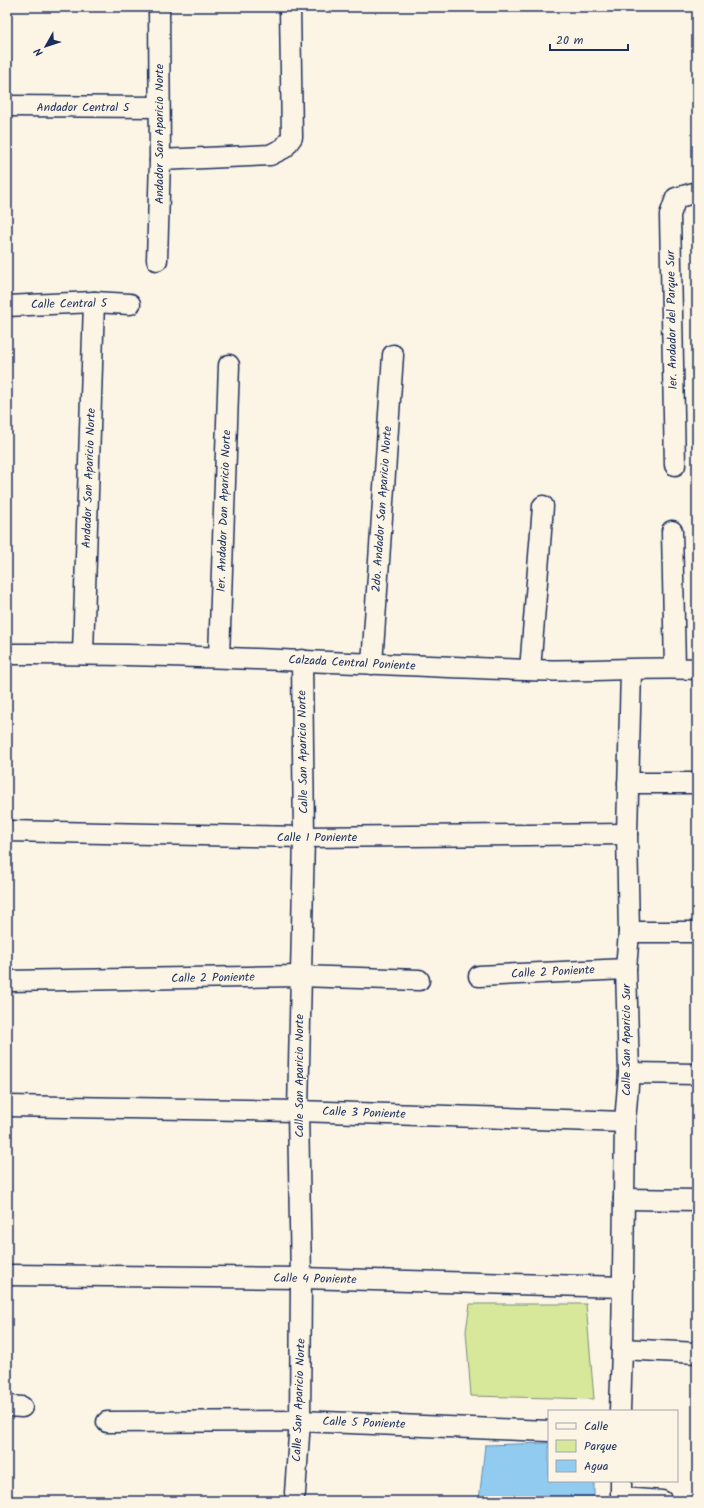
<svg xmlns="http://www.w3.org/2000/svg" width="704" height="1508" font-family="Kalam,sans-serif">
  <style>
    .green { fill: #d7e89b; stroke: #798c7c }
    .water { fill: #91cbf0; stroke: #628db6 }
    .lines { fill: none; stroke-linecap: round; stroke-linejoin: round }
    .minor-casing { stroke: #1b2f5e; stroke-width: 23 }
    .minor { stroke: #fcf5e5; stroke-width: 20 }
    .labels { text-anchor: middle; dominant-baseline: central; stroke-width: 3; stroke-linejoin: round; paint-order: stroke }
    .street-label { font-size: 12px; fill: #1b2f5e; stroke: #fcf5e5 }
  </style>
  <rect width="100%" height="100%" fill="#fcf5e5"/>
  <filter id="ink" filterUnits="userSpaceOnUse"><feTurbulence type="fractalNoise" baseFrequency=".025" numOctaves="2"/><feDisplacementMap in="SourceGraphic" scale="8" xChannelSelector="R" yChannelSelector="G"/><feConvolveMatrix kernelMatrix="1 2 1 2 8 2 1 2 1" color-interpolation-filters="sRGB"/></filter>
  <g filter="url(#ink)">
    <polygon class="green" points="470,1304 586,1304 594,1399 471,1396 466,1331"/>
    <polygon class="water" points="549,1443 549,1481 594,1481 594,1501 479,1501 485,1445"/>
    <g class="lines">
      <defs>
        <g id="minor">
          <polyline points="7,106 159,107"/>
          <polyline points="160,160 270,155 284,148 292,137 290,7"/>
          <polyline points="157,260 160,160 159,7"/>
          <polyline points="7,306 94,302 130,304"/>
          <polyline points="675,465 670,215 676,198 697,192"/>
          <polyline points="672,531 675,668"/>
          <polyline points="83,653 94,302"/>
          <path d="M 7,654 C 181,653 354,664 527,670 C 584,672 640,667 697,669"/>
          <polyline points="219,657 229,365"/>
          <polyline points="372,664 393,355"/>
          <polyline points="530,670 543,506"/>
          <polyline points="628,783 697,783"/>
          <polyline points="7,831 304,837 627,834"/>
          <polyline points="629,932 697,932"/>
          <polyline points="479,976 626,969"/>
          <polyline points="7,981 300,976 419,980"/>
          <polyline points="629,1073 697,1074"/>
          <polyline points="7,1106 298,1111 625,1122"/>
          <polyline points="624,1199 697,1200"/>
          <polyline points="7,1275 301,1278 623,1287"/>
          <polyline points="622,1349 697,1353"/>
          <polyline points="7,1406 22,1407"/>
          <polyline points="620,1411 622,1349 625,1122 629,1073 626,969 629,932 627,834 631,670"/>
          <polyline points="107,1422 300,1421 549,1431"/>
          <polyline points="621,1481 621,1501"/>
          <polyline points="295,1493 300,1421 301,1278 298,1111 304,837 302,660"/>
          <polyline points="621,1498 662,1501"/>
        </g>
      </defs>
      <use href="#minor" class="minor-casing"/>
      <use href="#minor" class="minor"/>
    </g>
  </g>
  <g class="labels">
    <g class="street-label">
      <text x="83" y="107">Andador Central 5</text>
      <text transform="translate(159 134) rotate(-90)">Andador San Aparicio Norte</text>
      <text transform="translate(69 304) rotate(-1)">Calle Central 5</text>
      <text transform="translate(672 320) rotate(-91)">1er. Andador del Parque Sur</text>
      <text transform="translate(89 478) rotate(-88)">Andador San Aparicio Norte</text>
      <text transform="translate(382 509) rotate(-86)">2do. Andador San Aparicio Norte</text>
      <text transform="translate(224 511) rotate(-88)">1er. Andador Dan Aparicio Norte</text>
      <text transform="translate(352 663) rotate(3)">Calzada Central Poniente</text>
      <text transform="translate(303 752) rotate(-91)">Calle San Aparicio Norte</text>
      <text x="317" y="837">Calle 1 Poniente</text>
      <text transform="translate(553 972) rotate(-3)">Calle 2 Poniente</text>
      <text transform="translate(213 978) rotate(-1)">Calle 2 Poniente</text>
      <text transform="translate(626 1040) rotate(-90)">Calle San Aparicio Sur</text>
      <text transform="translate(299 1076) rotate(-90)">Calle San Aparicio Norte</text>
      <text transform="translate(364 1113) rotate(2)">Calle 3 Poniente</text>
      <text transform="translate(315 1279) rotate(1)">Calle 4 Poniente</text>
      <text transform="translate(299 1400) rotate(-88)">Calle San Aparicio Norte</text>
      <text transform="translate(364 1423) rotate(2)">Calle 5 Poniente</text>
    </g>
  </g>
  <rect width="704" height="1508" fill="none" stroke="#fcf5e5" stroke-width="24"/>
  <rect x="12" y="12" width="680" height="1484" fill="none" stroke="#1b2f5e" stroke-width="1.5" filter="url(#ink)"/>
  <rect x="548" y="1410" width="130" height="72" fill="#fcf5e5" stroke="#a2a6af"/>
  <rect x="556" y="1423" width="20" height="6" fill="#fcf5e5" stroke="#a2a6af"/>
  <text x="584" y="1430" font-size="12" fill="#1b2f5e">Calle</text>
  <rect x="556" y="1440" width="20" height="12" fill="#d7e89b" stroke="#a2a6af"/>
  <text x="584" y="1450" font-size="12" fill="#1b2f5e">Parque</text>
  <rect x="556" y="1460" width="20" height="12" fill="#91cbf0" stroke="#a2a6af"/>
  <text x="584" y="1470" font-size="12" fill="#1b2f5e">Agua</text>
  <g transform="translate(46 46) rotate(231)" stroke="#fcf5e5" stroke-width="3" paint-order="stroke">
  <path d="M0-3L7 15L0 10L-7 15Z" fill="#1b2f5e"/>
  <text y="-6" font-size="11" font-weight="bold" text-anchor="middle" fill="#1b2f5e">N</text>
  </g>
  <path d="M550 44v6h78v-6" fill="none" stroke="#1b2f5e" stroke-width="2"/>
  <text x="556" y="44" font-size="12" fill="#1b2f5e" stroke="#fcf5e5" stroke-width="3" paint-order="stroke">20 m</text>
</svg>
